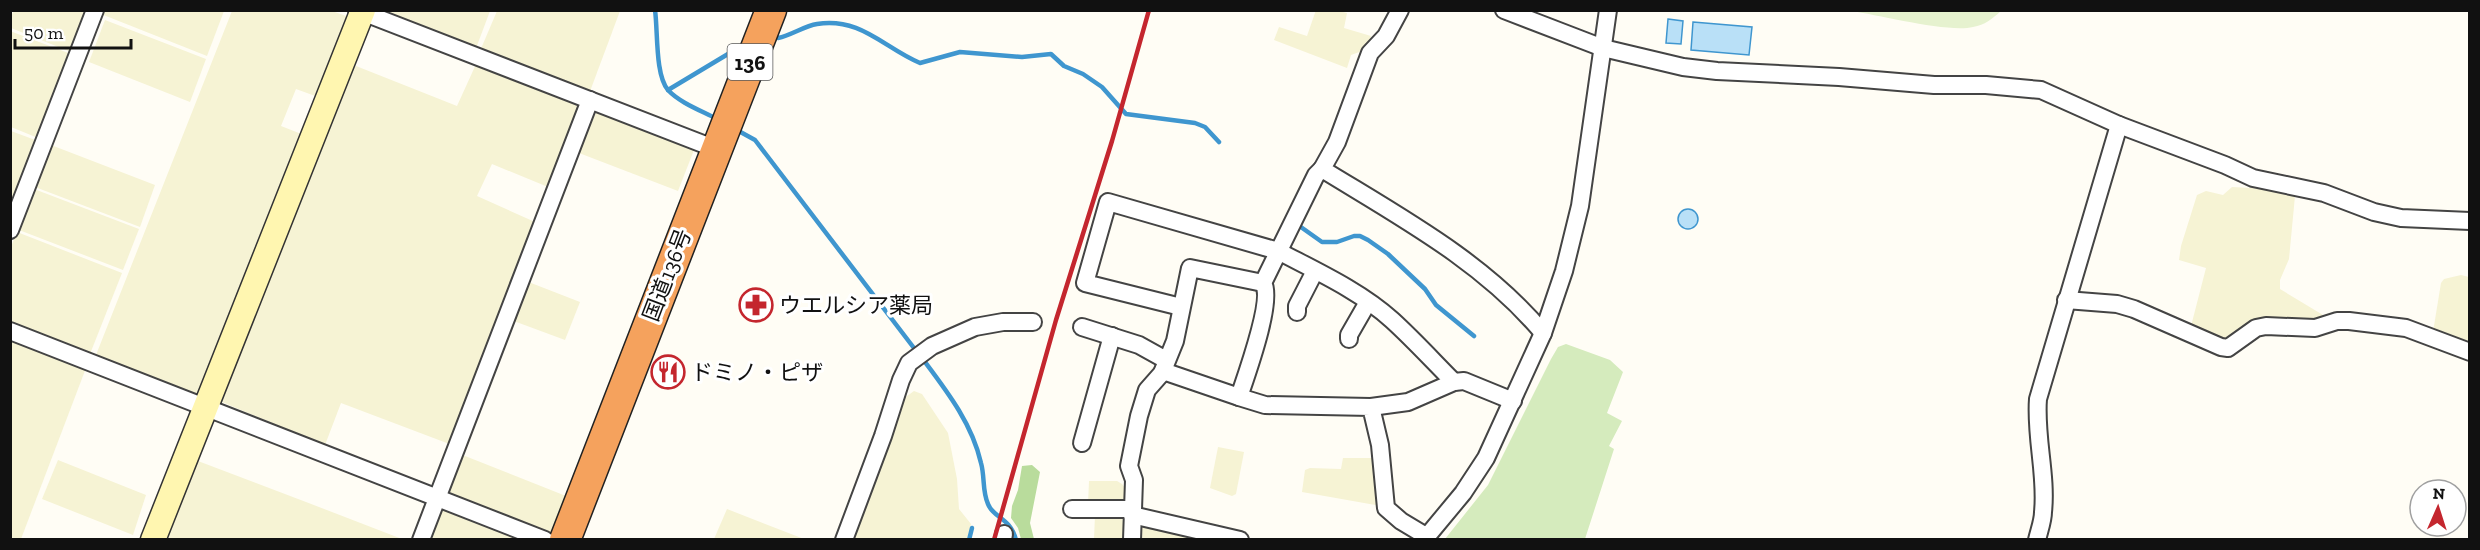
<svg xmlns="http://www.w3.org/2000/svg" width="2480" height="550" font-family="'Zilla Slab','Noto Sans JP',serif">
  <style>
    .farmland { fill: #f6f3d4 }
    .green { fill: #d5ebbd }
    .forest { fill: #b9dc9c }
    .pitch { fill: #e6f2cf }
    .water { fill: #b9e0f7; stroke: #3f96cf; stroke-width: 1.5 }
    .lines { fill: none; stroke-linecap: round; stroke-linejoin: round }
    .stream { stroke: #3f96cf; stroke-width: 4.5 }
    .street-casing { stroke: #444; stroke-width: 20 }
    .secondary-casing { stroke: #333; stroke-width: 27 }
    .highway-casing { stroke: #222; stroke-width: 33 }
    .street { stroke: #fff; stroke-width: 16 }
    .secondary { stroke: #fff6b0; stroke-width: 24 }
    .highway { stroke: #f5a25d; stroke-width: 30 }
    .rail { stroke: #c4262e; stroke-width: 4.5 }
    .labels { text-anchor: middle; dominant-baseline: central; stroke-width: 6; stroke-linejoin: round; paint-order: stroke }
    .shield { fill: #fff; stroke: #585858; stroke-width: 1.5 }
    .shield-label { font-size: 21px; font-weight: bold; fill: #111 }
    .street-label { font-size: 22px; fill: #111; stroke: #fff }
    .poi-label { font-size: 22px; fill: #111; stroke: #fff; text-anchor: start }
  </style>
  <rect width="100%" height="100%" fill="#fffdf5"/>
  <g class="farmland">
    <polygon points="102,10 224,11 207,56 101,14"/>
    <polygon points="370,10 490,11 475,51"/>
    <polygon points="1316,10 1339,11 1347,13 1344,28 1371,36 1368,45 1362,51 1351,55 1347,68 1274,40 1279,27 1307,36"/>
    <polygon points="14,11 86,10 87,11 71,52 11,28 10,17"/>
    <polygon points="232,11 332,11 349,17 318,97 296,89 281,126 304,135 199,401 94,360"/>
    <polygon points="497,11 620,11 589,94 480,51"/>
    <polygon points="105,20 206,59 190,102 89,62"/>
    <polygon points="10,31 71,54 38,138 11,127"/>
    <polygon points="477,62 582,103 548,187 492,164 477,196 535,222 452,445 341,403 325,445 217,400 351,64 457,106"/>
    <polygon points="596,112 694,150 678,191 579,153"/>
    <polygon points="11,131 38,141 11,211"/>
    <polygon points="51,145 155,185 140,227 35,187"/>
    <polygon points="2232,187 2271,189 2295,196 2289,259 2280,280 2280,289 2323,315 2324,321 2300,324 2226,343 2190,330 2206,268 2179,260 2181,246 2197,195 2206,191 2223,195"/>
    <polygon points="34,189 139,229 123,270 19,230"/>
    <polygon points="17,232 122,273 90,354 11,327 10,249"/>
    <polygon points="2461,275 2469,277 2469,348 2433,332 2441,283 2444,279"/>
    <polygon points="526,281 580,302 565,340 511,320"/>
    <polygon points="10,338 86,368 21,539 11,539"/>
    <polygon points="914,391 922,394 948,433 957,479 959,509 971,524 967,539 850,540 903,399"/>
    <polygon points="1218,447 1244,452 1236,494 1232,496 1210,488"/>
    <polygon points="460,454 566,496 550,538 444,495"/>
    <polygon points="1343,458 1375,458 1381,506 1302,492 1305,470 1310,468 1341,469"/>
    <polygon points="58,460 146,495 133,535 42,499"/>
    <polygon points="198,461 306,502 402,539 167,539"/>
    <polygon points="1089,481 1117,481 1122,484 1126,489 1124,501 1088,504"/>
    <polygon points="442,504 534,540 428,540"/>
    <polygon points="727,509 804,539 714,539"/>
    <polygon points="1095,515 1122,515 1125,539 1094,539"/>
    <polygon points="1138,521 1213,540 1137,540"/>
  </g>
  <polygon class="green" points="1566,344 1610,360 1623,372 1607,413 1622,421 1609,446 1614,449 1585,539 1445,539 1488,485 1551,359 1558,347"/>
  <polygon class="forest" points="1032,465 1040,472 1030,523 1034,539 1021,539 1018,528 1011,518 1012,506 1018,490 1022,466"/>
  <path class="pitch" d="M 1851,11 L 2001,10 L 2001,11 C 1992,19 1985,25 1973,27 C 1948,33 1880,15 1851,11 Z"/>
  <g class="water">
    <polygon points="1668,19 1683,21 1681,44 1666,43"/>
    <polygon points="1693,22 1752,27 1749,55 1691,50"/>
    <circle cx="1688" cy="219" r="10"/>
  </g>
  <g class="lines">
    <g class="stream">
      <path d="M 655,10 C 658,31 655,75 668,90 C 680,103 702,111 717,119"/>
      <path d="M 778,38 C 792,35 804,26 817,24 C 861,17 884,48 920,63 L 960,52 L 1022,57 L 1051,54 L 1064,66 L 1083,74 L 1102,87 L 1126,114 L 1195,123 L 1205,127 L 1219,142"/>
      <polyline points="668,90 738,48"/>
      <polyline points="735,129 755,140 917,352"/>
      <polyline points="1298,225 1322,242 1337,242 1354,236 1360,236 1368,240 1388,254 1425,289 1436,305 1474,336"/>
      <path d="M 922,358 C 946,390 972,423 981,463 C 985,477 982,491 988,504 C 993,518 1010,517 1016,540"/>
      <polyline points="969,540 972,528"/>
    </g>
    <defs>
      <g id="street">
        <polyline points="357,10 716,149"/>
        <path d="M 1400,10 L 1386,36 L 1370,53 L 1337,142 L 1322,169 C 1400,217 1484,262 1543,333"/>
        <polyline points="1504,10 1603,48 1683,67 1717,71 1839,77 1934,85 1986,85 2041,90 2119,125 2225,165 2253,178 2324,193 2374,212 2401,218 2470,221"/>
        <path d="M 1322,169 L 1316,175 L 1263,283 C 1274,299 1246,376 1239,397 L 1265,405 L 1371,407 L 1380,445 L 1386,508 L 1401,521 L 1426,536"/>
        <polyline points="10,230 95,10"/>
        <polyline points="2066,300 2117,304 2134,309 2221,347 2228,348 2256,328 2266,326 2315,328 2337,321 2349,321 2406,328 2470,352"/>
        <path d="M 1181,307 L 1085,283 L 1108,202 L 1278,251 C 1316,271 1360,291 1392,320 C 1414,340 1434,362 1454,382"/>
        <polyline points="1297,312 1297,306 1315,271"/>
        <polyline points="1082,327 1139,345 1166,360"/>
        <polyline points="10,331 545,540"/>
        <polyline points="1349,339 1349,335 1368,302"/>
        <polyline points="1163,371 1239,397"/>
        <polyline points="1371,407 1408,402 1454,382 1464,381 1513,401"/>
        <polyline points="1082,443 1112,336"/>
        <polyline points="1072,509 1133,509"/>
        <polyline points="1132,515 1240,540"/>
        <polyline points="421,540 590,100"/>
        <polyline points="844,540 883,436 901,380 909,363 932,346 975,327 1003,322 1033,322"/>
        <polyline points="1003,540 1004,534"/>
        <polyline points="1132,540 1134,480 1129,466 1139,416 1147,390 1162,373 1175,341 1190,268 1263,283"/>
        <polyline points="1424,540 1463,493 1486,458 1543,333 1564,271 1580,206 1608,10"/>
        <path d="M 2037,540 C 2039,531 2043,521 2043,512 C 2047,475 2035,437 2038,399 L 2119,125"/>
      </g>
      <polyline id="secondary" points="153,540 363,10"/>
      <polyline id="highway" points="565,540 771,10"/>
    </defs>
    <use href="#street" class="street-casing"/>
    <use href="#secondary" class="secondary-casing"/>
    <use href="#highway" class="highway-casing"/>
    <use href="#street" class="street"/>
    <use href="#secondary" class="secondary"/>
    <use href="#highway" class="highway"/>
    <polyline class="rail" points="994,540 1056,320 1112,141 1149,10"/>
  </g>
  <defs>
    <symbol id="pharmacy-ring" viewBox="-11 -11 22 22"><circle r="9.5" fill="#fff" stroke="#c4262e" stroke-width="1.5"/><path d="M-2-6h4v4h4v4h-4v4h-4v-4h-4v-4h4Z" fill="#c4262e"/></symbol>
    <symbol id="restaurant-ring" viewBox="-11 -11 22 22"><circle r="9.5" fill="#fff" stroke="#c4262e" stroke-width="1.5"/><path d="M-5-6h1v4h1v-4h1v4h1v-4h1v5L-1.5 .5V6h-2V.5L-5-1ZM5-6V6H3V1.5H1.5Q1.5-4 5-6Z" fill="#c4262e"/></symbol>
  </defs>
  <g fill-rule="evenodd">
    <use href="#pharmacy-ring" x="737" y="286" width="38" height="38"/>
    <use href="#restaurant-ring" x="649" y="353" width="38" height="38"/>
  </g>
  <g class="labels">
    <rect class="shield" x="727.5" y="44" width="45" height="36" rx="4.5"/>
    <g class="shield-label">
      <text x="750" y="62">136</text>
    </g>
    <g class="street-label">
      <text transform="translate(667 275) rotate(-69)">国道136号</text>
    </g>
    <g class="poi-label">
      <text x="779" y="305">ウエルシア薬局</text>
      <text x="691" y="372">ドミノ・ピザ</text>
    </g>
  </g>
  <rect width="2480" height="550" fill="none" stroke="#111111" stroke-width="24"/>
  <g transform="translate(2438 508) rotate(3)"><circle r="28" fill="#ffffff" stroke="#a0a0a0" stroke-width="1.5"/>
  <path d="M0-4.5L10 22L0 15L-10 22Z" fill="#c4262e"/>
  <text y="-9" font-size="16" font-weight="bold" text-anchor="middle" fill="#111111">N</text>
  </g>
  <path d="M15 39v9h116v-9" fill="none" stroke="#111111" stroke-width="3"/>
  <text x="24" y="39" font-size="18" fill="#111111" stroke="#ffffff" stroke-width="4.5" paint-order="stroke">50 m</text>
</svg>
